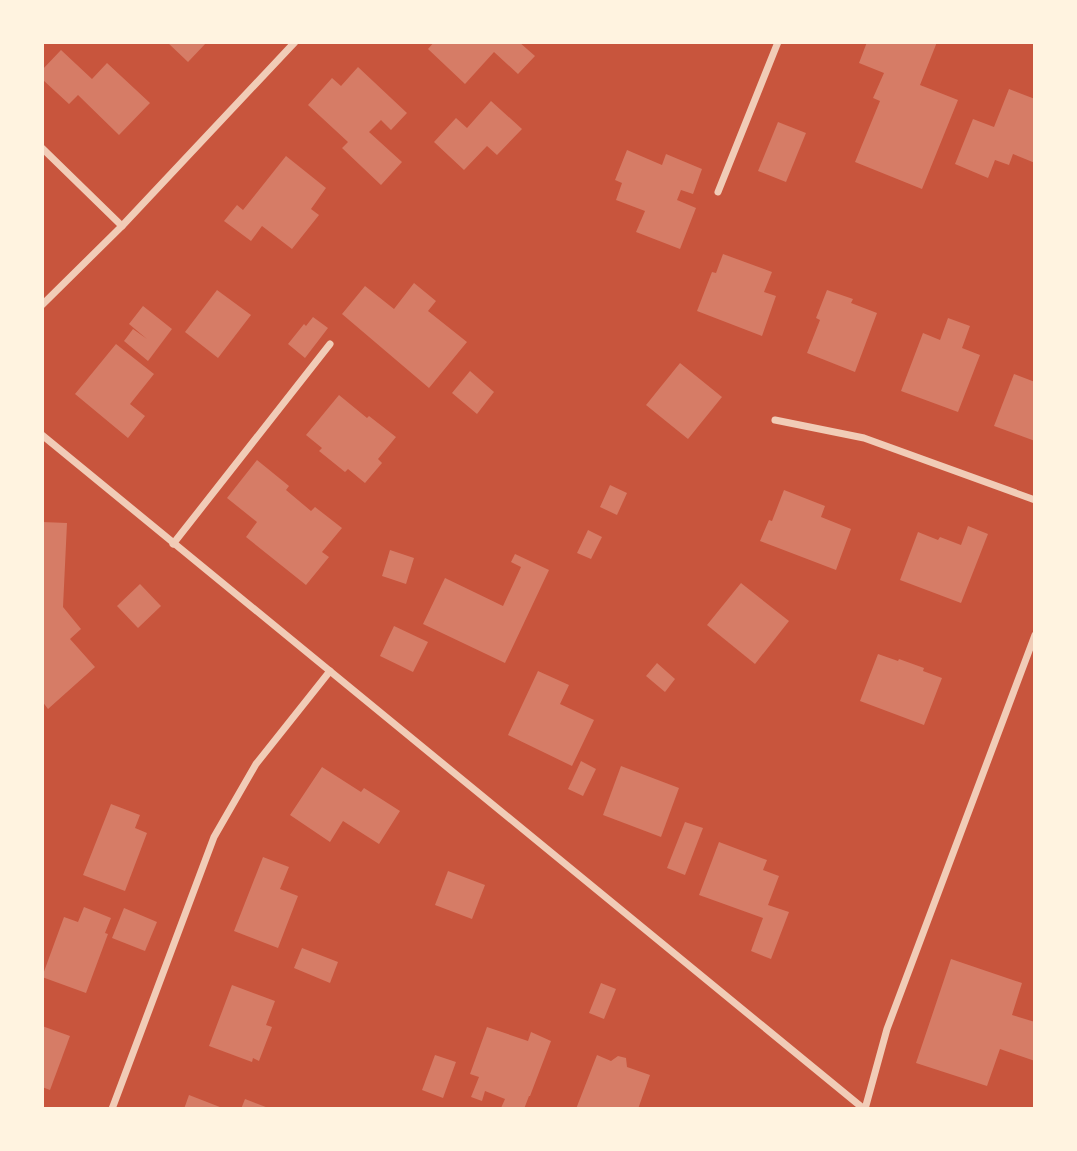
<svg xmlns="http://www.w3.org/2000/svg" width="1077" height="1151" font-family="'Public Sans',sans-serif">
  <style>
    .building { fill: #d67c66 }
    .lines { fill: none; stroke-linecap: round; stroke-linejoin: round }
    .minor { stroke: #f1ccb7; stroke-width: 7 }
  </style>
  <rect width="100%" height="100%" fill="#c8553d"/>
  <g class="building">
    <polygon points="167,42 207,42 188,62"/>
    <polygon points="434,42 519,42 535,56 518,74 494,52 465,84 428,49"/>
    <polygon points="867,42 937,42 920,85 958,100 922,189 855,162 880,101 873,98 884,73 859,63"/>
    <polygon points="61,50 92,79 107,63 150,103 119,135 78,95 69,104 43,80 42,81 42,70"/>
    <polygon points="358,67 407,113 391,130 381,120 369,132 402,162 381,185 342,148 348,142 308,105 332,78 341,86"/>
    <polygon points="1009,89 1035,99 1035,163 1013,154 1009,165 995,160 988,178 955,164 973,119 994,127"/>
    <polygon points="491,101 522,129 497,155 487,146 464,170 434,142 456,118 467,128"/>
    <polygon points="778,122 806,133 786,182 758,171"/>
    <polygon points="627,150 662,165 666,154 702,169 693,194 681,190 677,200 696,208 680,249 636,232 645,211 616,200 622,183 615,180"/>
    <polygon points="286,156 326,188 311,209 319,215 292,249 262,226 251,241 224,221 237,205 243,210"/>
    <polygon points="723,254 772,272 764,292 776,296 762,336 697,311 712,272 716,273"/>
    <polygon points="414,283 436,301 428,311 467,342 429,388 342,314 365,286 394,309"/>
    <polygon points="217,290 251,315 218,358 185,332"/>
    <polygon points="827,290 853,299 851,303 877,313 855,372 807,353 820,320 816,318"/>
    <polygon points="143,306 172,329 148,361 124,341 133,329 147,339 129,324"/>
    <polygon points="313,317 328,328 305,358 288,344 304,324 306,326"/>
    <polygon points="948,318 970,326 962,348 980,355 958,412 901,391 923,333 940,340"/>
    <polygon points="116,344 154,374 130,404 145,416 128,438 75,394"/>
    <polygon points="680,363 722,397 688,439 646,405"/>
    <polygon points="470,371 494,392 477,414 452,393"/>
    <polygon points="1014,374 1035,382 1035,441 994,426"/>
    <polygon points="339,395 367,418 369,416 396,437 378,459 382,463 365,483 348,469 345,472 319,451 322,448 306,435"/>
    <polygon points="257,460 289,486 286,490 311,511 315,507 342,528 322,552 329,557 306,585 246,537 257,522 227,498"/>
    <polygon points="610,485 627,493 617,515 600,507"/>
    <polygon points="784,490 825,506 821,517 851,529 836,570 760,541 769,520 772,521"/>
    <polygon points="42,522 67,523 63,607 81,629 70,639 95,667 48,709 42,701"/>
    <polygon points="968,526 988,534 961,603 900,580 918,532 938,540 940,537 961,545"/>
    <polygon points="588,530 602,537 591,559 577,553"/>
    <polygon points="390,550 414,558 406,584 382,576"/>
    <polygon points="515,554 549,570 505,663 423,624 445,578 503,606 521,567 511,562"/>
    <polygon points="741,583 789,621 755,664 707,625"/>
    <polygon points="140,584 161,606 138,628 117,606"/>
    <polygon points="394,626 428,642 413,672 380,656"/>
    <polygon points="878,654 898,661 899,659 924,668 923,671 942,678 924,725 860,701"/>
    <polygon points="657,663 675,679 665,692 646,676"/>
    <polygon points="538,671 569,685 560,704 594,720 572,766 508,735"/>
    <polygon points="581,761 596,769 583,796 568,789"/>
    <polygon points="621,766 679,788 661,837 603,815"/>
    <polygon points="322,767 361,792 364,788 400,811 379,844 343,821 330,842 290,815"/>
    <polygon points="111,804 140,815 135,828 147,833 125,891 83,875"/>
    <polygon points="685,822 703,828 685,875 667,868"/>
    <polygon points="719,842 767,860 763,870 779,876 768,905 789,912 771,959 751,951 763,918 699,895"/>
    <polygon points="263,857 289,867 280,889 298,896 278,948 234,931"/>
    <polygon points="448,871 485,885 472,919 435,905"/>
    <polygon points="84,907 111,918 105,933 108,934 86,993 42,977 64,917 78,922"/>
    <polygon points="124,908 157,922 145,951 112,938"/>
    <polygon points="302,948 338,962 330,983 294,968"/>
    <polygon points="951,959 1022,983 1012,1015 1035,1022 1035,1061 1000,1049 987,1086 916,1063"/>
    <polygon points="601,983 616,989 604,1019 589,1013"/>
    <polygon points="232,985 275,1001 266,1025 272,1027 259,1061 253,1058 252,1062 209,1046"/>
    <polygon points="42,1026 70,1036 50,1090 42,1087"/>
    <polygon points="487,1027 528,1041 531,1032 551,1041 530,1096 529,1096 524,1109 501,1108 505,1099 485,1091 482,1101 471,1097 479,1077 470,1074"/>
    <polygon points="435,1055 456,1062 443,1098 422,1090"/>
    <polygon points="597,1055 611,1061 618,1056 626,1058 627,1067 650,1075 638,1109 576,1109"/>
    <polygon points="189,1095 225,1109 184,1109"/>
    <polygon points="245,1099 271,1109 241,1109"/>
  </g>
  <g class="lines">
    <g class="minor">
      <polyline points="42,148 122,226"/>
      <polyline points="718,192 778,42"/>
      <polyline points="42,305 122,226 295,42"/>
      <polyline points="775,420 864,438 1035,500"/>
      <polyline points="42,435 864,1109"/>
      <polyline points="173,544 330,344"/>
      <polyline points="112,1109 214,837 256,764 330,671"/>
      <polyline points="865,1109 887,1029 1035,635"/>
    </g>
  </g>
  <rect width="1077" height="1151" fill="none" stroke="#fff3e0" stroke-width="88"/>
</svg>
